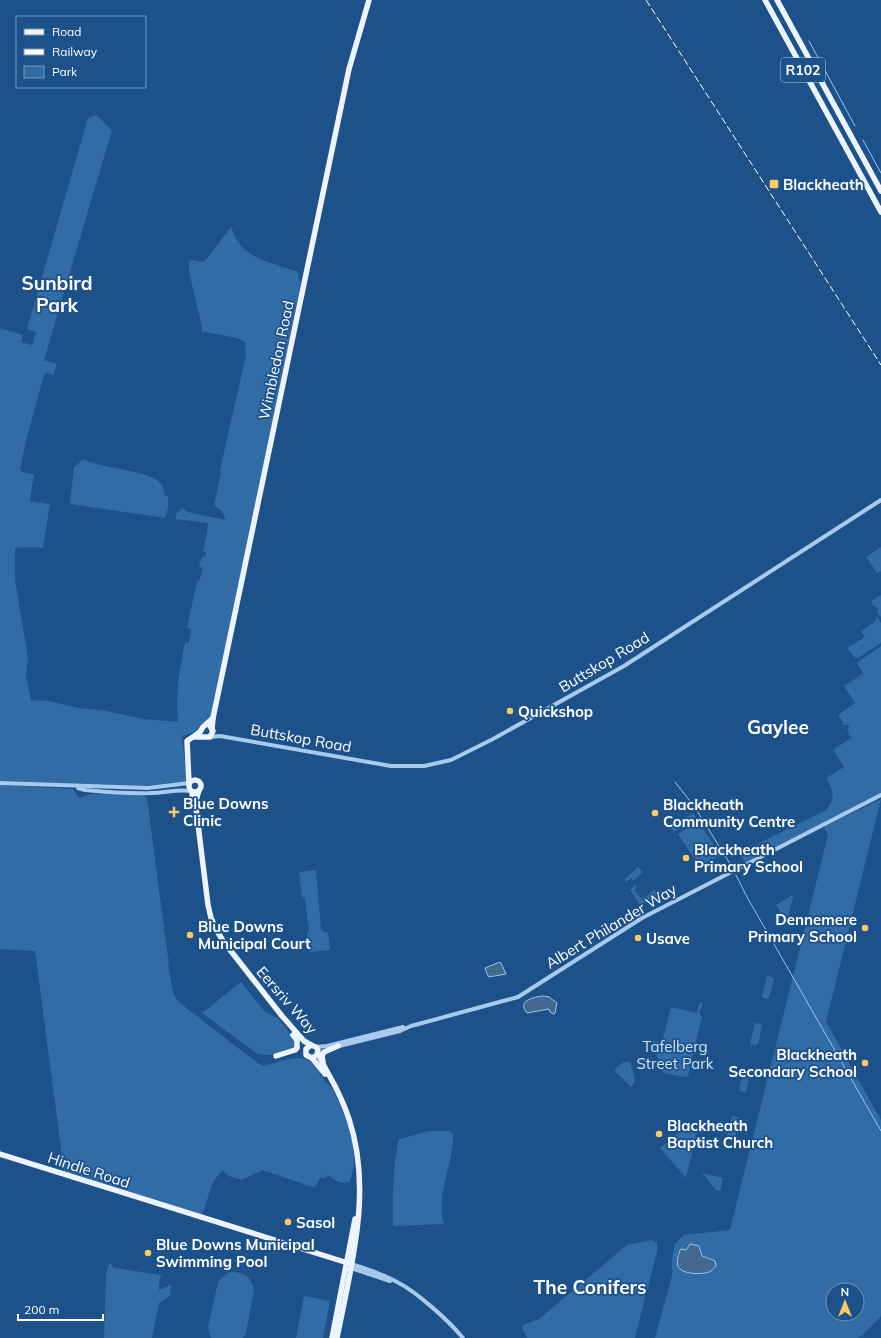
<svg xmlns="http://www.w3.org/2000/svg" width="881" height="1338" font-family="Mulish,sans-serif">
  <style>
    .green { fill: #316ca7; fill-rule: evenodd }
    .water { fill: #446991; stroke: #9bc5ed }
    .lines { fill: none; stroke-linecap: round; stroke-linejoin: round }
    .stream { stroke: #9bc5ed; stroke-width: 1 }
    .minor { stroke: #a8caec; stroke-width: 4 }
    .major { stroke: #edf4ff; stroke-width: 5.5 }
    .rail { stroke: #fff; stroke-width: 1; stroke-dasharray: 7 3; stroke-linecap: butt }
    .poi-dot { fill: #fbc966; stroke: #1d5189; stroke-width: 1.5 }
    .labels { text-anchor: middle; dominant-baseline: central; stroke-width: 3.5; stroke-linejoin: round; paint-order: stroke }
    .shield { fill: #1d5189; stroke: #bbcbdc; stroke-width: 1 }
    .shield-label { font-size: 14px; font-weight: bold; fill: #fff }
    .poi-label { font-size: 15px; font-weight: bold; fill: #fff; stroke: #1d5189; text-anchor: start }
    .street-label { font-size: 15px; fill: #fff; stroke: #1d5189 }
    .park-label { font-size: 15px; fill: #cde3f8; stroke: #1d5189 }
    .district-label { font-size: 19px; font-weight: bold; fill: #fff; stroke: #1d5189 }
  </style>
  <rect width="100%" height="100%" fill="#1d5189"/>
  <g class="green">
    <path d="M 96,115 L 112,130 L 44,360 L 57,364 L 53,375 L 47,373 L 44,375 L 26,441 L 20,469 L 22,472 L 34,474 L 30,501 L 50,504 L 43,548 C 33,547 25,547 15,548 L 15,580 L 28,658 L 26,677 L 31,700 L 49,701 L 79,708 L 102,710 L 143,719 L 178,722 C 175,695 180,669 185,642 L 189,643 L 191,629 L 187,628 L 195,590 L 197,583 L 200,579 L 203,568 L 199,567 L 202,557 L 205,557 L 206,552 L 203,552 L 208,529 L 207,529 L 208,523 L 175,519 L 177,513 L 182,508 L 188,512 L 225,520 C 224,512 221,509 214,506 L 221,473 L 220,470 L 246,355 L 245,342 L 237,338 L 201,331 L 202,327 L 189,272 L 189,264 L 191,260 C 196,260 201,264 205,261 L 231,227 C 234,234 237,241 242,247 C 253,259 280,266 296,271 L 299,274 L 299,280 L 301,282 L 212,716 L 197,731 L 182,736 L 187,780 L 185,782 L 141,786 L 0,781 L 0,328 L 23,335 L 21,342 L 32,345 L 36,332 L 27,329 L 88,118 Z"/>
    <path d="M 84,459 C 101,471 169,468 164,495 L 168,496 L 168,508 L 165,518 L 70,504 L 74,467 Z"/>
    <polygon points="881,547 881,571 877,573 866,557"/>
    <polygon points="881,595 881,617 877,612 878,608 873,606 871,601"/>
    <polygon points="877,616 881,623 881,643 858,658 855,658 847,648 865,637 861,631 875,622"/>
    <path d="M 881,646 L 881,794 L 745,862 L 739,853 L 826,810 C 836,797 834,791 826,778 L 844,767 L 833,750 L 851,738 L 847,729 L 850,726 L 849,725 L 844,725 L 838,715 L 855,703 L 844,686 L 863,674 L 857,663 L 858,662 Z"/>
    <path d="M 0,785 L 73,789 L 79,798 L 91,794 L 142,795 L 147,798 L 168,958 L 169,959 L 168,965 L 173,992 L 176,999 L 185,1007 L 255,1061 L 263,1066 C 276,1063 292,1055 305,1059 C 314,1061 317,1071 323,1078 C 325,1081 328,1084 331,1087 C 346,1112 363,1155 349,1182 L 341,1183 L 327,1175 L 324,1179 L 321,1177 L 316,1186 L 312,1187 L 263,1170 L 241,1180 L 229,1176 L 222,1170 L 213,1182 L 202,1215 L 64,1171 L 35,951 L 0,949 Z"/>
    <path d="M 881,799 L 826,1022 L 881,1120 L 881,1316 L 860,1337 L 856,1338 L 655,1338 L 672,1276 L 672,1259 L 675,1243 L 684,1235 L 730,1230 L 828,835 L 824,827 ZM 689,1246 L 700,1250 L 702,1256 L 710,1259 L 716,1264 L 711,1271 C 699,1272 688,1276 678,1267 L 679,1255 L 683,1249 L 688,1249 ZM 833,1290 L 857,1290 L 857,1314 L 833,1314 Z"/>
    <polygon points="693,813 696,818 685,825 682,820"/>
    <polygon points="681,820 685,825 674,832 670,827"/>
    <polygon points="698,821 720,855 700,867 678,834"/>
    <polygon points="638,867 643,872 633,881 631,878 625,883 625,879"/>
    <polygon points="316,870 321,929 324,932 328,933 330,950 309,952 307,935 309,930 305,899 302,896 299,872"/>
    <polygon points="635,885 637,888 634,890 642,899 645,896 646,897 654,889 656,891 659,889 663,893 640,905 630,890"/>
    <polygon points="791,896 793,895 793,897 787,922 786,922 776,905"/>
    <polygon points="767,976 772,977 774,979 769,997 767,999 762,997"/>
    <path d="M 241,982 L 265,1012 L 278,1018 L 295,1040 L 296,1043 L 294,1048 C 281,1053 269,1058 256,1053 L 202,1013 Z"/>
    <polygon points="700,1002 703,1003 699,1014 702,1016 688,1076 685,1077 663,1073 651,1040 662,1042 671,1007 697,1013"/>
    <polygon points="755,1023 761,1024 762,1026 758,1044 755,1045 750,1044"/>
    <path d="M 629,1061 C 632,1070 639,1080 631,1087 L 614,1070 L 622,1063 Z"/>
    <polygon points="744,1069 750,1072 746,1091 745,1092 739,1091"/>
    <polygon points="732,1116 738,1117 739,1119 735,1137 732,1139 727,1137"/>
    <polygon points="681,1128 697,1132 686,1178 660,1148 681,1130"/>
    <path d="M 428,1131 L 449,1131 L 453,1134 C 454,1166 435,1192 444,1224 L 393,1226 C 392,1197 393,1170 398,1142 L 400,1139 Z"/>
    <polygon points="702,1173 723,1178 720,1191 716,1190"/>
    <polygon points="651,1240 657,1243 657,1251 635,1338 527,1338 522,1327 523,1325 539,1319 627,1245"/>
    <polygon points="109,1263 115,1268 161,1275 159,1284 159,1290 171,1285 170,1296 159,1303 152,1338 104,1338 106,1275"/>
    <path d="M 233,1272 C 245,1272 251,1278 254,1290 L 246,1333 L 243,1338 L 211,1338 L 209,1332 L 208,1327 L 218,1282 L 227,1273 Z"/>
    <polygon points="304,1296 330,1301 323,1338 296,1338"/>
  </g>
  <g class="water">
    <polygon points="500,962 501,963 506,974 489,977 487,974 485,968"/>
    <path d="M 543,996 L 549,997 L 557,1003 L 555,1013 L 553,1014 L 550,1012 L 549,1009 L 527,1013 C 516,1000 535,997 543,996 Z"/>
    <path d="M 690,1244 L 699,1246 L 702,1256 L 715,1261 L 716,1266 C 714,1267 713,1270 711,1271 C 705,1275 681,1275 678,1266 C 676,1261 679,1254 680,1250 L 681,1249 L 686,1250 Z"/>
  </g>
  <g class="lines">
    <g class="stream">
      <polyline points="809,41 855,126"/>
      <polyline points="863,140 881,173"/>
      <polyline points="675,782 694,806 732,867"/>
      <polyline points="736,875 747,897 881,1131"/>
    </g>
    <g class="minor">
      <polyline points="210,737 220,736 391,766 424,766 451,760 493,739 624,666 881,500"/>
      <polyline points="0,783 148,788 189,783"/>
      <path d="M 78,788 L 85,790 C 107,792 129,794 151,793 C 164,793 177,789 191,791"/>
      <polyline points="316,1047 327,1046 403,1027"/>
      <polyline points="335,1047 400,1031 411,1026 518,997 642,918 881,795"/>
      <path d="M 351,1264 C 367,1269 383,1274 397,1282 C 417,1292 449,1321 463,1338"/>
      <polyline points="351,1268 390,1281"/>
    </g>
    <g class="major">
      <polyline points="765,0 881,212"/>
      <polyline points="777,0 881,191"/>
      <polyline points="212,729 213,718 349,69 369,0"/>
      <polyline points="194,737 210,737 213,731 210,726"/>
      <circle cx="195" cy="786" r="6"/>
      <polyline points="189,783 187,741 200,732 203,727 213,718"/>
      <polyline points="199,790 197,797 196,808 208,905 211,918 216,929 223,941 282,1016 304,1041 311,1045"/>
      <polyline points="192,792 193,806"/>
      <path d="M 318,1053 C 321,1061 325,1068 329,1075 C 337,1089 344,1104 349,1119 C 373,1191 351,1266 337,1338"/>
      <polyline points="276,1056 295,1050 297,1048 297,1040 293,1035"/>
      <polyline points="312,1058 317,1055 318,1050 316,1047 311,1045 306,1049 306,1055 312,1058 325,1074"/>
      <polyline points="323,1062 322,1056 324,1052 338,1046"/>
      <polyline points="0,1154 351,1264"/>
      <polyline points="332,1338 355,1219"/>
    </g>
    <polyline class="rail" points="646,0 881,365"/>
  </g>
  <g class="poi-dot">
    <rect x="769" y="179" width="10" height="10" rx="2"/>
    <circle cx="510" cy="711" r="4"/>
    <path d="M172 806h4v4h4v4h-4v4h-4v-4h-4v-4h4z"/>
    <circle cx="655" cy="813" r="4"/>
    <circle cx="686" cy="858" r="4"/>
    <circle cx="865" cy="928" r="4"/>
    <circle cx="190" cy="935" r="4"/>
    <circle cx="638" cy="938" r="4"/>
    <circle cx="865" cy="1063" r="4"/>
    <circle cx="659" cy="1134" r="4"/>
    <circle cx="288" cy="1222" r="4"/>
    <circle cx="148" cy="1253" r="4"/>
  </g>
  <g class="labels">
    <rect class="shield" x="781" y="58" width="44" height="24" rx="3"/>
    <g class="shield-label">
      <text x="803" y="70">R102</text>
    </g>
    <g class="poi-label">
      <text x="783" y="184">Blackheath</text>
      <text x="518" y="711">Quickshop</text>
      <text x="183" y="803">Blue Downs<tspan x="183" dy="17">Clinic</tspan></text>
      <text x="663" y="804">Blackheath<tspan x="663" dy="17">Community Centre</tspan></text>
      <text x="694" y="849">Blackheath<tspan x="694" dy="17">Primary School</tspan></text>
      <text x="857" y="919" text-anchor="end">Dennemere<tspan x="857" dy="17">Primary School</tspan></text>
      <text x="198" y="926">Blue Downs<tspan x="198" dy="17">Municipal Court</tspan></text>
      <text x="646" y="938">Usave</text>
      <text x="857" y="1054" text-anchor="end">Blackheath<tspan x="857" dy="17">Secondary School</tspan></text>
      <text x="667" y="1125">Blackheath<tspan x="667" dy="17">Baptist Church</tspan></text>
      <text x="296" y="1222">Sasol</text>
      <text x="156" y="1244">Blue Downs Municipal<tspan x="156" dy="17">Swimming Pool</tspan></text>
    </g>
    <g class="street-label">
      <text transform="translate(276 360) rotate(-78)">Wimbledon Road</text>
      <text transform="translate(604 662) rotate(-31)">Buttskop Road</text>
      <text transform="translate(301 738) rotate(10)">Buttskop Road</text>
      <text transform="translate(611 926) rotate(-31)">Albert Philander Way</text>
      <text transform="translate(287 1000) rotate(49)">Eersriv Way</text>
      <text transform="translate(89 1170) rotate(18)">Hindle Road</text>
    </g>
    <g class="park-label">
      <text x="675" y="1046">Tafelberg<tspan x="675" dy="17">Street Park</tspan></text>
    </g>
    <g class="district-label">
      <text x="57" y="283">Sunbird<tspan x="57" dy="22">Park</tspan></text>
      <text x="778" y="727">Gaylee</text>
      <text x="590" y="1287">The Conifers</text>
    </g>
  </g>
  <rect x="16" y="16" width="130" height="72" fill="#1d5189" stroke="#7797b8"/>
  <rect x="24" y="29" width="20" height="6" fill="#edf4ff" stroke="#7797b8"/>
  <text x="52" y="36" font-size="12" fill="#ffffff">Road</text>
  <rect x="24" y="49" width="20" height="6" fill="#ffffff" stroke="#7797b8"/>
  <text x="52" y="56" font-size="12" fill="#ffffff">Railway</text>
  <rect x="24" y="66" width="20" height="12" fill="#316ca7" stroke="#7797b8"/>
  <text x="52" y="76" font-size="12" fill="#ffffff">Park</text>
  <g transform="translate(845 1302)"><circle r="19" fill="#1d5189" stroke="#7797b8"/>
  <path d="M0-3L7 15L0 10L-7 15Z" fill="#fbc966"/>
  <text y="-6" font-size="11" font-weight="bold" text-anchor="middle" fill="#ffffff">N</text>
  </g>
  <path d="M18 1314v6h85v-6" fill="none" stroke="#ffffff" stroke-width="2"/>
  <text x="24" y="1314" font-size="12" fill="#ffffff" stroke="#1d5189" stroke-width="3" paint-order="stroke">200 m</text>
</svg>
